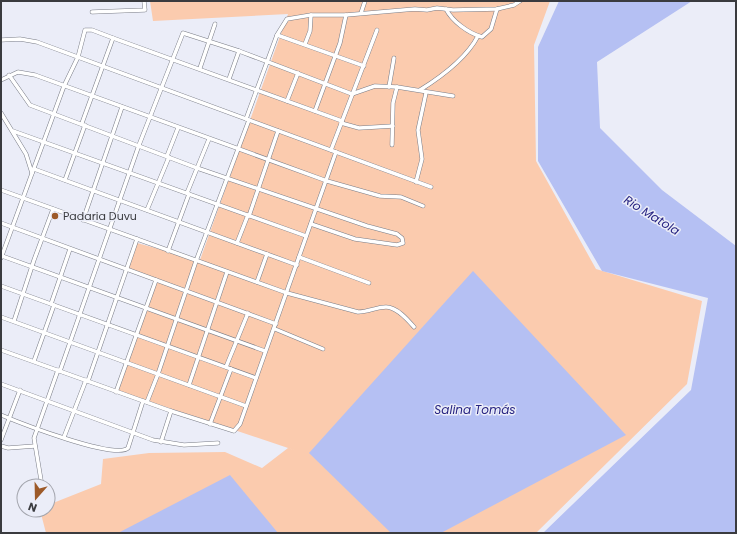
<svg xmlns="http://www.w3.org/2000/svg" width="737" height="534" font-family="Poppins,sans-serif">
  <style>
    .green { fill: #fbcbae }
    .water { fill: #b5c0f3 }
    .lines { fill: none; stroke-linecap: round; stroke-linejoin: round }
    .minor-casing { stroke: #7a7d87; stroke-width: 4.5 }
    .minor { stroke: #fff; stroke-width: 3.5 }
    .poi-dot { fill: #9d5a29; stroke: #ebedf8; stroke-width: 1.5 }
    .labels { text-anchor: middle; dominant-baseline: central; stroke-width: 3; stroke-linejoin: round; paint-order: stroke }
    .poi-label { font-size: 11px; fill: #3a3b3f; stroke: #ebedf8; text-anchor: start }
    .water-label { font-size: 12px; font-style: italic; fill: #282583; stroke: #ebedf8 }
  </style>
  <rect width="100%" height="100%" fill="#ebedf8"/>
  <polygon class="green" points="150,1 550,1 534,45 536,161 596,269 702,301 687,384 536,533 46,533 40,510 48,510 48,505 101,484 103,459 149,453 225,452 262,468 288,448 297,451 118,391 155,280 128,269 137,243 200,260 288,14 153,21"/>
  <g class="water">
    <polygon points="559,1 692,1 597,62 600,128 662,190 736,246 736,533 543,533 691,390 708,298 602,271 538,161 538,47"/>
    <polygon points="473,271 626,435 441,533 391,533 309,453"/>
    <polygon points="230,475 278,533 118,533"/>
  </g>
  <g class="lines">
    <defs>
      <g id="minor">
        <path d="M 446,9 C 452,21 468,33 482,37 L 491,29 L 497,9"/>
        <polyline points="92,12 145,10 144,1"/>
        <polyline points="361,13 365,1"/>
        <polyline points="277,35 364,66"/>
        <polyline points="1,40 20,39 37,42 431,187"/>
        <polyline points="305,44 310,31 311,15"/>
        <polyline points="200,68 215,24"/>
        <polyline points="9,75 30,105 197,168 367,226 397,234 402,238 403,243 397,245 355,239 311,224"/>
        <polyline points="229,79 239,51"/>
        <polyline points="1,80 18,72 35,75 327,181 380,196 401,197 423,206"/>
        <polyline points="389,87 394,58"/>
        <path d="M 420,90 C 441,77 466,59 478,36"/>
        <polyline points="287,101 298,73"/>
        <polyline points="315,111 340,43 346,15"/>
        <polyline points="1,113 26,154 32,173"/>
        <polyline points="246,119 277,35 287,19 311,15 346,15 415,9 427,10 437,8 453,10 497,9 514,5 520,1"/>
        <polyline points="82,123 113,38"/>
        <polyline points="341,123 359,128 393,126"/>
        <polyline points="13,131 306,236"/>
        <polyline points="392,145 393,103 397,87"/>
        <polyline points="331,150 377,30"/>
        <polyline points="167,156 178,128"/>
        <polyline points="34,169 297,265"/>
        <polyline points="65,180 85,125"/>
        <polyline points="416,182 422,159 418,130 426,93"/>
        <path d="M 1,190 L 287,293 L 358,312 C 368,312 377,307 386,307 C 397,307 408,320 414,327"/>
        <polyline points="187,193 209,139"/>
        <polyline points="147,210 169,157"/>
        <polyline points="249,216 278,131"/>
        <polyline points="83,220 122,107"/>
        <polyline points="1,223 276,324"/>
        <polyline points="237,243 248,215"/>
        <polyline points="168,251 189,194"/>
        <polyline points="2,256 265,351"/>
        <polyline points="299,257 369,283"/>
        <polyline points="1,258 64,86 78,57 85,30 92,30 113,38 342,121"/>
        <polyline points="257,282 267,254"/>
        <polyline points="1,286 256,378"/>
        <polyline points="51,304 70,249"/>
        <polyline points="1,317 246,406"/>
        <polyline points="14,321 34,260 53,209"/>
        <polyline points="275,329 323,349"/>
        <polyline points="1,350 171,411 234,431 240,424 336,152"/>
        <polyline points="34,361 54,305"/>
        <polyline points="226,367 248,313"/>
        <polyline points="60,371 139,145 183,33 239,51 352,94 375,86 397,87 453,96"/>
        <polyline points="88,381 137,239"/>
        <polyline points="1,384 153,440 184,445 218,443"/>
        <polyline points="189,385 227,272"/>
        <polyline points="116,392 156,280"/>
        <polyline points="147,402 158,374 196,261 249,120"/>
        <path d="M 1,415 C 20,423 115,460 128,448 L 143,401"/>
        <polyline points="210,424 231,369"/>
        <polyline points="64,437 86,380"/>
        <polyline points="1,440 20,390"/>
        <polyline points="161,442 171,411"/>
        <polyline points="1,446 8,448 35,446"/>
        <polyline points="42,486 34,438 58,370"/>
      </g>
    </defs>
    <use href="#minor" class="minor-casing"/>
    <use href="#minor" class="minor"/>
  </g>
  <circle class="poi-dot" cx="55" cy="216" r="4"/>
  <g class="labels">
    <g class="poi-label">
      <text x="63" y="216">Padaria Duvu</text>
    </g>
    <g class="water-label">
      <text transform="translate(652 215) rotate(32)">Rio Matola</text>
      <text x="475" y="409">Salina Tomás</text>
    </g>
  </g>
  <rect width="737" height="534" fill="none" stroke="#3a3b3f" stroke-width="4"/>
  <g transform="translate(36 498) rotate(200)"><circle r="19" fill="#ebedf8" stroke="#a4a6ae"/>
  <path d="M0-3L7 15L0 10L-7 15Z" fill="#9d5a29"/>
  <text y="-6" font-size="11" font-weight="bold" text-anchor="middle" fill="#3a3b3f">N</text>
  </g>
</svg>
